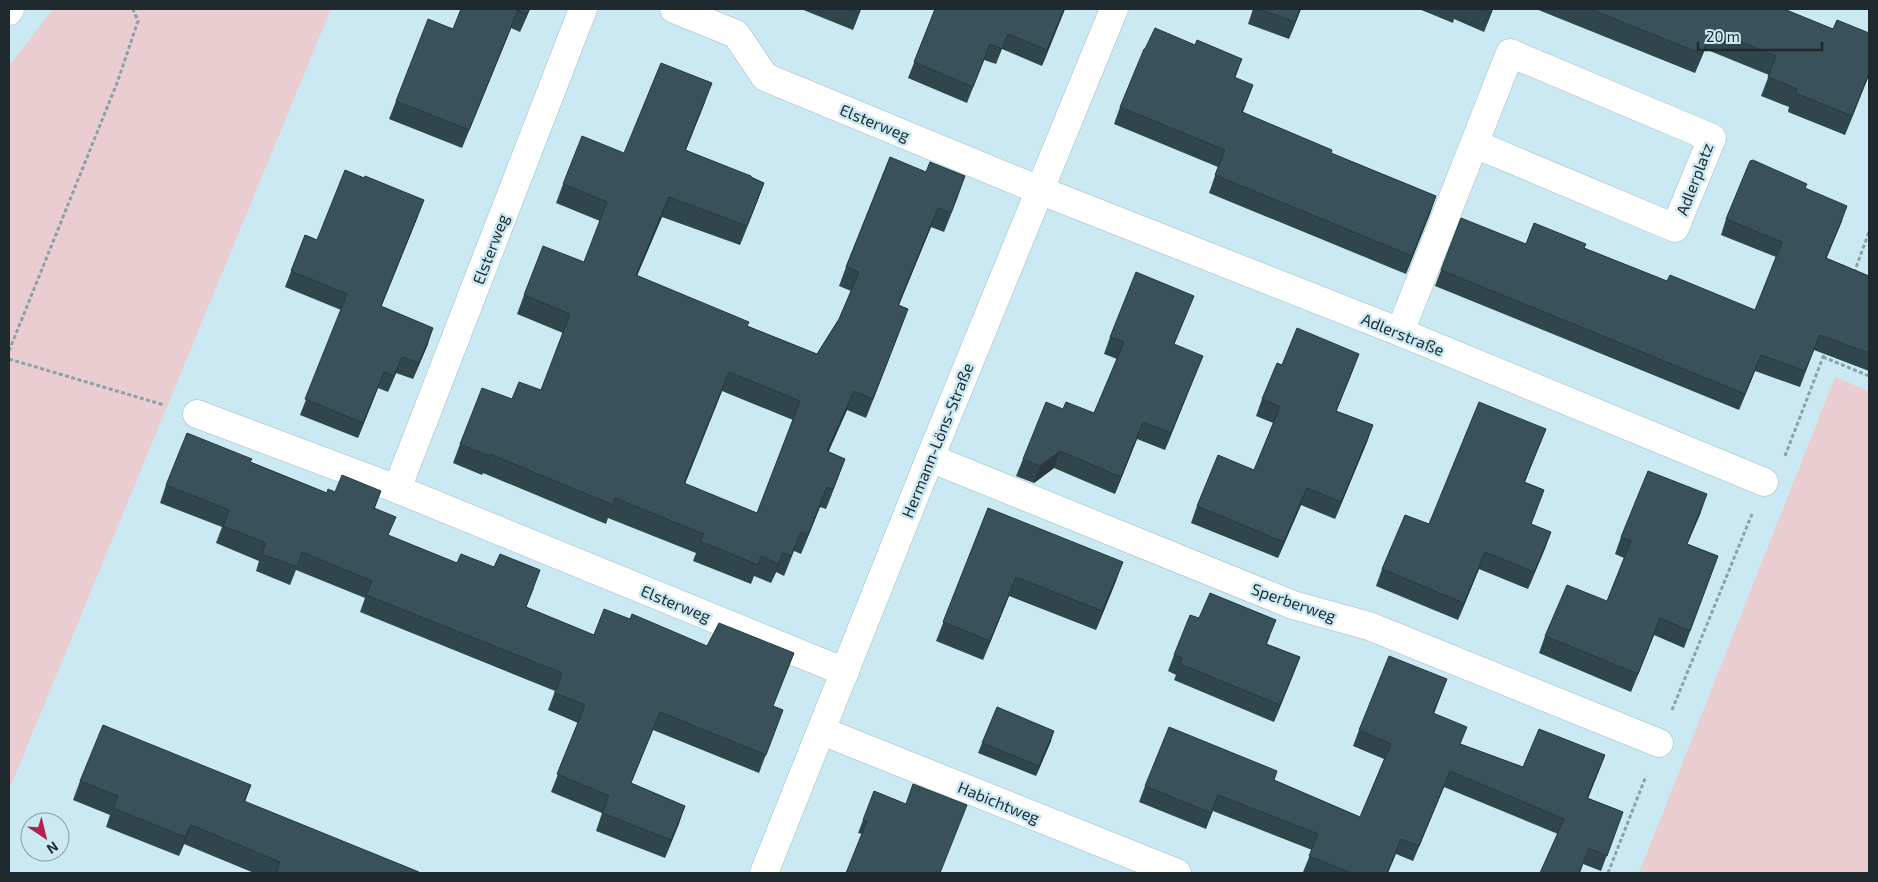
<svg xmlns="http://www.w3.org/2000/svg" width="1878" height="882" font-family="'Exo 2',sans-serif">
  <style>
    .green { fill: #eacdd0 }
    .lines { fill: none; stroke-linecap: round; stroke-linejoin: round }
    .minor-casing { stroke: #9ebac4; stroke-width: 29 }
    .path { stroke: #8aa1a9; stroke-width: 3; stroke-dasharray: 4 2.5; stroke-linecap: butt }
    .minor { stroke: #fff; stroke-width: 28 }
    .wall { fill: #30464d; fill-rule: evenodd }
    .shaded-wall { fill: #27393f }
    .building { fill: #38515a; stroke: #27393f; fill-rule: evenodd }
    .labels { text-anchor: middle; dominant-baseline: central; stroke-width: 5; stroke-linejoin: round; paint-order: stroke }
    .street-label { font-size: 16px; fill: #1f2a2e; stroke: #cbe9f3 }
  </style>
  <rect width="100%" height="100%" fill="#cbe9f3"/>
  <g class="green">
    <polygon points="53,9 331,9 9,790 9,66"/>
    <polygon points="1835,377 1869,391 1869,873 1639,873"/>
  </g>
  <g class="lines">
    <defs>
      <g id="minor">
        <polyline points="674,9 736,34 765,77 1039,190 1400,332 1764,482"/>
        <polyline points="9,11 10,9"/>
        <polyline points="1400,332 1510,53 1712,138 1675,228 1475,144"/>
        <polyline points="197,414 397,489 845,672"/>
        <polyline points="930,458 1293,605 1369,626 1659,743"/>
        <polyline points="397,489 583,9"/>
        <polyline points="822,731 1177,873"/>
        <polyline points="764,873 930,458 1114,9"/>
      </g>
    </defs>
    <use href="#minor" class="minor-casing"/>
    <g class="path">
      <polyline points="1854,273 1869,232"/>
      <polyline points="9,351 117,83 138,21 133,9"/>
      <polyline points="1823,357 1869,376"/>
      <polyline points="9,359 164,405"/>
      <polyline points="1785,456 1825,352"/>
      <polyline points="1672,710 1752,514"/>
      <polyline points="1608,873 1646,776"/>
    </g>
    <use href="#minor" class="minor"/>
  </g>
  <g class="wall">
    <polygon points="461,9 530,9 520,32 511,28 462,148 389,119 396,101 453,29"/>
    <polygon points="801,9 861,9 853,30"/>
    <polygon points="935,9 1065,9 1042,66 1002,49 996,64 984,60 967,103 908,78"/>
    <polygon points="1253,9 1301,9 1289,39 1248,24"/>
    <polygon points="1419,9 1493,9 1484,32 1454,19 1453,23"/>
    <polygon points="1536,9 1784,9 1869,75 1845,135 1788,112 1789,107 1761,96 1769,75 1705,49 1695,73"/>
    <polygon points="1253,85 1243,112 1331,153 1436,196 1406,274 1209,193 1218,167 1114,124 1120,107"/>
    <path d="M 705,102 L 686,150 L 764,183 L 757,202 L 740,245 L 662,217 L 637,276 L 747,326 L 817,354 L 839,319 L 851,291 L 839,286 L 846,267 L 890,157 L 958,196 L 944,232 L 931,227 L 899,305 L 908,309 L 866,418 L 847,410 L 828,452 L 845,459 L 826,509 L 820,507 L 801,554 L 794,551 L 784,576 L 776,572 L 771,583 L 754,576 L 751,584 L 693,561 L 696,553 L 608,518 L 606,524 L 483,473 L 482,475 L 453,463 L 460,444 L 512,399 L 541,390 L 563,333 L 517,314 L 524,295 L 584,262 L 600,221 L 556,203 L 563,184 L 624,153 ZM 722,391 L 793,420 L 757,513 L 685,484 Z"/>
    <polygon points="1805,188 1842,221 1826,258 1869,276 1869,371 1814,350 1800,387 1755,371 1739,410 1435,286 1441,270 1526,244 1584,248 1667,281 1755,310 1776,257 1721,235 1726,219"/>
    <polygon points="418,216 381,307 428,344 413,379 396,373 388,392 378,388 358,438 300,415 341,310 285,287 305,235 317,240"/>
    <polygon points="1187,313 1174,344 1196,373 1165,450 1137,439 1115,494 1054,468 1034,483 1016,476 1023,459 1063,409 1094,413 1117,359 1104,354 1110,337"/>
    <polygon points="1282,365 1353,370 1336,411 1373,425 1367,442 1335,519 1301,505 1278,558 1191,523 1197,506 1254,470 1273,423 1256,416 1262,399"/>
    <polygon points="1546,429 1525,482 1544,490 1531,524 1551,532 1528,589 1479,569 1458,620 1376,586 1382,569 1429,524"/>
    <polygon points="251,462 327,493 381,491 375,508 389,536 457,563 534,588 526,607 594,635 630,619 707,646 794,653 773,706 783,710 759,773 653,730 631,783 685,806 665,858 596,831 602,813 551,792 578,723 548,710 555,691 360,612 365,598 296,570 290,585 256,571 259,561 216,543 222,527 160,503 166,485"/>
    <polygon points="988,508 1116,581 1096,630 1009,596 983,660 936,641"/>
    <polygon points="1701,512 1687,544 1718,556 1684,648 1654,635 1631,692 1539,653 1545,636 1607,601 1624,558 1615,554 1621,537"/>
    <polygon points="1199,618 1270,636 1267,644 1300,657 1274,722 1174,680 1176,675 1168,671 1174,655"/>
    <polygon points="1447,679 1434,714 1461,744 1523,767 1605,755 1588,798 1623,812 1601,871 1583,864 1580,873 1540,873 1558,834 1444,787 1413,861 1396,854 1388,873 1307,873 1303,872 1312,850 1213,811 1206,829 1139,802 1145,786 1274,780 1360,817 1384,759 1353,746 1359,730"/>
    <polygon points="1051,741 1036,776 978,753 982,743"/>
    <polygon points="80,781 251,785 245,802 419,873 254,873 184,844 179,856 106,827 110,815 73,800"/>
    <polygon points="906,804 967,805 862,834 858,833 863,820"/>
  </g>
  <g class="shaded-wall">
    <polygon points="529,9 530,9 520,32 527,14"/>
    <polygon points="860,9 861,9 853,30"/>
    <polygon points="1064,9 1065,9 1042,66 1047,50"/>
    <polygon points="1300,9 1301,9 1289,39 1295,22"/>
    <polygon points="1492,9 1493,9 1484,32"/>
    <polygon points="518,10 511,28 462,148 469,130"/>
    <polygon points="1712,30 1705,49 1695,73 1702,54"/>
    <polygon points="1242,59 1236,76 1227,94 1234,77"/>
    <polygon points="1869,73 1869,75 1845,135 1852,116"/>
    <polygon points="712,83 705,102 678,169 685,150"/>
    <polygon points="965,176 958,196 944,232 951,213"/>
    <polygon points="764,183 757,202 740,245 747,226"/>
    <polygon points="1436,196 1430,214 1406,274 1412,256"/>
    <polygon points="669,197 662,217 629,294 636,275"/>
    <polygon points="424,200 418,216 375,322 381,306"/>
    <polygon points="1847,206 1842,221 1820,274 1826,258"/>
    <polygon points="938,208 931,227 891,324 898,305"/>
    <polygon points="908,309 901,328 866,418 873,399"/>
    <polygon points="433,328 428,344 413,379 419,363"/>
    <polygon points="1359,354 1353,370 1330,427 1336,411"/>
    <polygon points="1761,355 1755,371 1739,410 1745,394"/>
    <polygon points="1203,356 1196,373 1165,450 1171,433"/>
    <polygon points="402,357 396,373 388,392 394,376"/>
    <polygon points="384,372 378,388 358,438 363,423"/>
    <polygon points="729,372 722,391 677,503 684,483"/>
    <polygon points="854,391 847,410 820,471 827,451"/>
    <polygon points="1143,422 1137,439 1115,494 1121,477"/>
    <polygon points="1373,425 1367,442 1335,519 1341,502"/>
    <polygon points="1546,429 1539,446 1518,499 1524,482"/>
    <polygon points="1060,451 1054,468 1034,483 1040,466"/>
    <polygon points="490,454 483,473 482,475 489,456"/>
    <polygon points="845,459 838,478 826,509 833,489"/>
    <polygon points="827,487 820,507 801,554 808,535"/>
    <polygon points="1307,488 1301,505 1278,558 1284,542"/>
    <polygon points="1707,494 1701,512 1680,561 1687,544"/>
    <polygon points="1551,532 1545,549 1528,589 1534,572"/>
    <polygon points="1485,552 1479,569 1458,620 1464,603"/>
    <polygon points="783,553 776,572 771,583 778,564"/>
    <polygon points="1123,562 1116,581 1096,630 1102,611"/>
    <polygon points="1016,577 1009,596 983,660 990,641"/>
    <polygon points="1660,618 1654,635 1631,692 1638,674"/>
    <polygon points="1300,657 1294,673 1274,722 1280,705"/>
    <polygon points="1054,731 1051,741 1036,776 1039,766"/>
    <polygon points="1605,755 1599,771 1582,813 1587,798"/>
    <polygon points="1450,771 1444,787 1413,861 1419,846"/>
    <polygon points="685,806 679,824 665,858 671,840"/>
    <polygon points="191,825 184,844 179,856 185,837"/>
  </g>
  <g class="building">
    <polygon points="461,9 529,9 527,14 518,10 469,130 396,101 428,19 453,29"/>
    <polygon points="847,9 860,9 859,13"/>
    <polygon points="935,9 1064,9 1047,50 1008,34 1002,49 990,44 973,87 914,62"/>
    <polygon points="1259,9 1300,9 1295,22"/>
    <polygon points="1481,9 1492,9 1491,13"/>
    <polygon points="1590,9 1784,9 1833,29 1837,20 1869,33 1869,73 1852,116 1795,93 1797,89 1768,77 1776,56 1712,30 1702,54"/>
    <polygon points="1155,28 1195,45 1197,40 1242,59 1234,77 1253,85 1242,112 1332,150 1331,153 1436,196 1412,256 1215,175 1225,150 1120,107 1144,49 1145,49"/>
    <path d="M 661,63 L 712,83 L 685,150 L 751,176 L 751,177 L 764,183 L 747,226 L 669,197 L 636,275 L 749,322 L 747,326 L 817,354 L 839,319 L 859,272 L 846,267 L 890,157 L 926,172 L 930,162 L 965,176 L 951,213 L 938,208 L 898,305 L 908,309 L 873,399 L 854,391 L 827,451 L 845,459 L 833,489 L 827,487 L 808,535 L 801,532 L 791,556 L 783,553 L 778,564 L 761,556 L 758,565 L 700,541 L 704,534 L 615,498 L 613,505 L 490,454 L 489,456 L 460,444 L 482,388 L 512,399 L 519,382 L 541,390 L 570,314 L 524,295 L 543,246 L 584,262 L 607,202 L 563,184 L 582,136 L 624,153 ZM 729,372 L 800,401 L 757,513 L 684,483 Z"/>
    <polygon points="1753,160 1807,184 1805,188 1847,206 1826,258 1869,276 1869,353 1820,335 1805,371 1761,355 1745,394 1441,270 1461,218 1526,244 1534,223 1586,244 1584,248 1667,281 1670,275 1755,310 1782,242 1726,219 1750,161"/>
    <polygon points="345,170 364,178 365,176 424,200 381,306 433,328 419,363 402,357 394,376 384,372 363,423 305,399 347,294 291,271 305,235 317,240"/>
    <polygon points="1136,272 1194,296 1174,344 1203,356 1171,433 1143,422 1121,477 1060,451 1040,466 1023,459 1046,402 1063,409 1066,402 1094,413 1124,342 1110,337"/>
    <polygon points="1297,328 1359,354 1336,411 1373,425 1341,502 1307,488 1284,542 1197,506 1218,455 1254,470 1280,407 1262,399 1277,363 1282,365"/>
    <polygon points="1479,402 1546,429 1524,482 1544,490 1531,524 1551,532 1534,572 1485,552 1464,603 1382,569 1405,515 1429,524"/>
    <polygon points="187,433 252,459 250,462 327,493 328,489 335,492 342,475 381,491 374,508 396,517 388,535 457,563 461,554 494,567 500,554 540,570 526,607 594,635 604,609 630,619 632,614 707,646 719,623 794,653 773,706 783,710 766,755 660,712 631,783 685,806 671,840 602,813 609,796 557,774 585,705 555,693 562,673 366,595 372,581 302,552 297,567 262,554 266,543 223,526 229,510 166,485"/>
    <polygon points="1648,471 1707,494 1687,544 1718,556 1690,631 1660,618 1638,674 1545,636 1567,585 1607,601 1631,541 1621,537"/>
    <polygon points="988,508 1123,562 1102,611 1016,577 990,641 943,622"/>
    <polygon points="1210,593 1276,620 1266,644 1300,657 1280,705 1180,664 1182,658 1174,655 1190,615 1199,618"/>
    <polygon points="1389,656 1447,679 1433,713 1467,727 1460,744 1523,767 1539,729 1605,755 1587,798 1623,812 1607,856 1589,848 1579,873 1540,873 1564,819 1450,771 1419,846 1401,839 1387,873 1351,873 1309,856 1318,834 1218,795 1211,813 1145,786 1169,727 1277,771 1274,780 1360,817 1391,744 1359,730"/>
    <polygon points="997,707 1054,731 1039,766 982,743"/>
    <polygon points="103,725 251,785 244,801 419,872 419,873 276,873 280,862 191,825 185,837 113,808 118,796 80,781"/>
    <polygon points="913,784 967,805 940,873 846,873 867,821 863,820 874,791 906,804"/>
  </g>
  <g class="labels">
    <g class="street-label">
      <text transform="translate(875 122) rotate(22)">Elsterweg</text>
      <text transform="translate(1694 179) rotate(-69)">Adlerplatz</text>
      <text transform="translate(490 249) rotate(-69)">Elsterweg</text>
      <text transform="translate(1403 334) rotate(22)">Adlerstraße</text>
      <text transform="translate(937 440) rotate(-68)">Hermann-Löns-Straße</text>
      <text transform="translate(1294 602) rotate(19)">Sperberweg</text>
      <text transform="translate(676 603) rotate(22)">Elsterweg</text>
      <text transform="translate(999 802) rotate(22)">Habichtweg</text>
    </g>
  </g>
  <rect width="1878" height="882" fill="none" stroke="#1f2a2e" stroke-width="20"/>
  <g transform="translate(45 837) rotate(145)"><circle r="24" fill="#cbe9f3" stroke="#869da4"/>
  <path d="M0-4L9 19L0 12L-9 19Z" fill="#b2214c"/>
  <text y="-8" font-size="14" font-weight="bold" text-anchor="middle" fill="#1f2a2e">N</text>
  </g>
  <path d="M1698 42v8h124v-8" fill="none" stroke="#1f2a2e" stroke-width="2.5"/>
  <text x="1706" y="42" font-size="15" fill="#1f2a2e" stroke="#cbe9f3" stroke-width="4" paint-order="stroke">20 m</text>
</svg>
